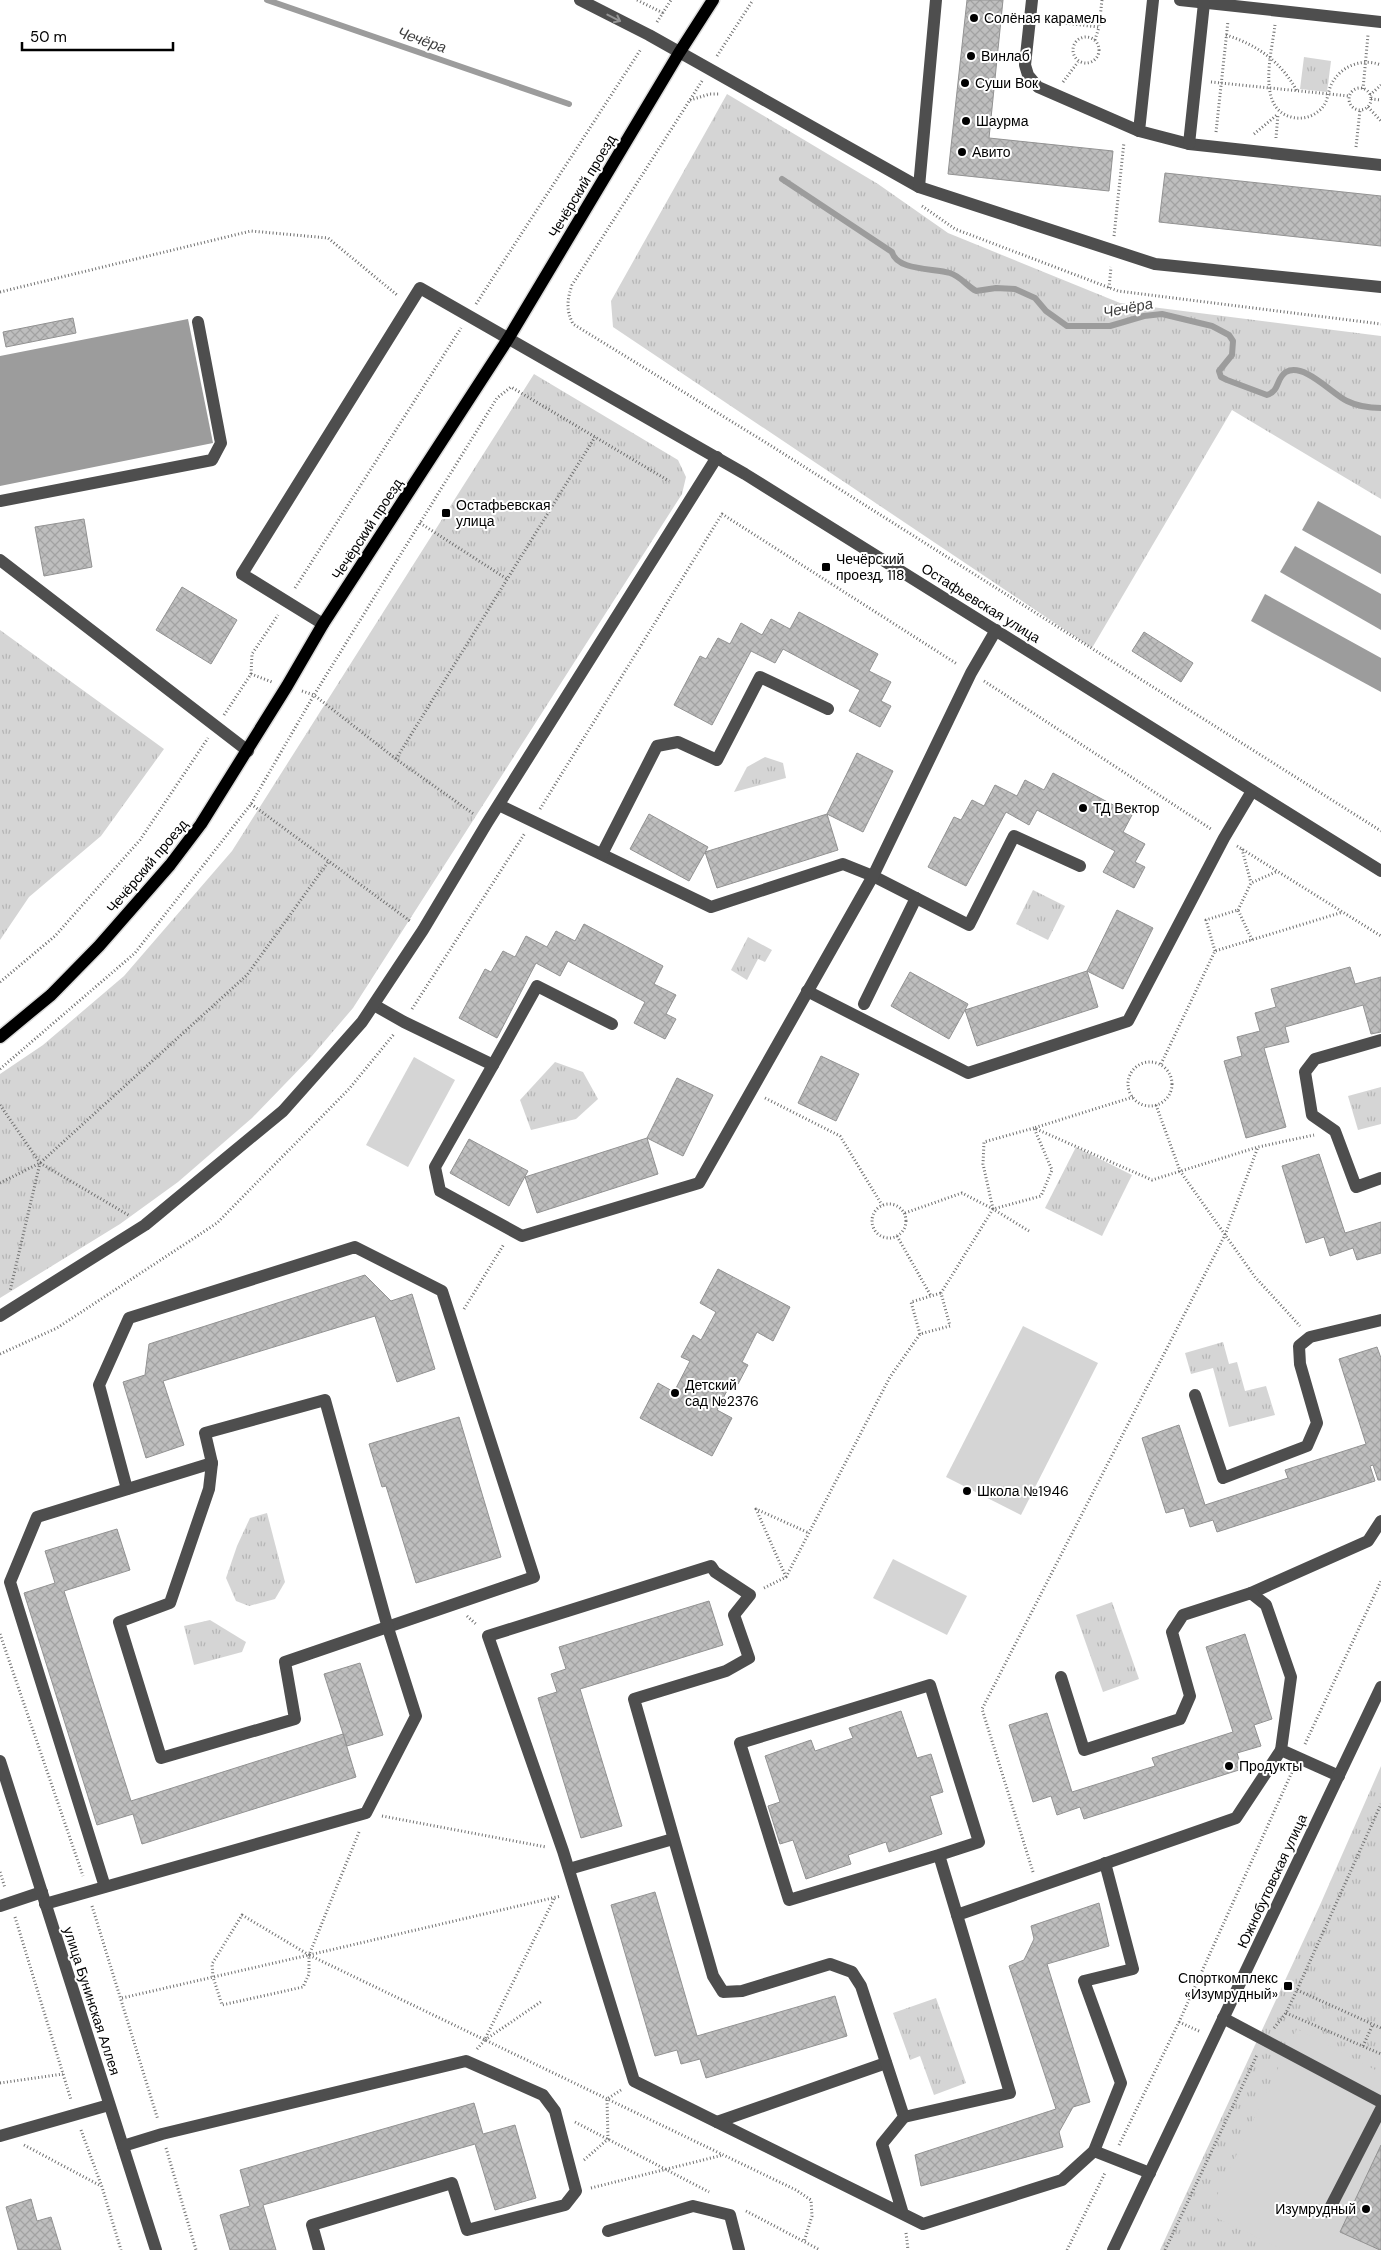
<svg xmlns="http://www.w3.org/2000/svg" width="1381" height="2250" font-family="'DM Sans',sans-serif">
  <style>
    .grass { fill: url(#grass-tufts) }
    .pitch { fill: #d5d5d5 }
    .water { fill: #9c9c9c }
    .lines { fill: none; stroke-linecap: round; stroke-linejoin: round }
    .stream { stroke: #9c9c9c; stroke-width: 6 }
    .building { fill: url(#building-cross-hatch); stroke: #929292 }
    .major-casing { stroke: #dbdbdb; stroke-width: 15 }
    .path { stroke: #707070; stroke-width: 3; stroke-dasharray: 1 2.5; stroke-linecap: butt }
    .minor { stroke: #4e4e4e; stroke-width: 12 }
    .major { stroke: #000; stroke-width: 12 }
    .oneway { stroke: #959595 }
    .poi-dot { fill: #000; stroke: #fff; stroke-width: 2 }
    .labels { text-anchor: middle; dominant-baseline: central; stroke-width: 4; stroke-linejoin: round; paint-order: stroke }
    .poi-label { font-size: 14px; fill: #000; stroke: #fff; text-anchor: start }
    .street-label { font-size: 14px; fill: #000; stroke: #fff }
    .water-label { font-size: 15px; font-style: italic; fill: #3d3d3d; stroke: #fff }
  </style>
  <defs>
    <pattern id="grass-tufts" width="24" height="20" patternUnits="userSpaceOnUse" patternTransform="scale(1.25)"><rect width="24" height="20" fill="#d5d5d5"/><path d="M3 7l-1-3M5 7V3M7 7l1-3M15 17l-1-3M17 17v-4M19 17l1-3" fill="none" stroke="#b5b5b5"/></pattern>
    <pattern id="building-cross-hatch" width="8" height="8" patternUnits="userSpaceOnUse" patternTransform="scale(1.25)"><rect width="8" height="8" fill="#bebebe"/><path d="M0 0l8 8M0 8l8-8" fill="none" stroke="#a2a2a2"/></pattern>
  </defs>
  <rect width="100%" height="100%" fill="#fff"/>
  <g class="grass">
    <polygon points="1304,57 1331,61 1327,92 1300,89"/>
    <polygon points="727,94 878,184 948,233 1120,303 1381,336 1381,499 1232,410 1092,648 613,327 611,301"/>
    <polygon points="534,374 678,460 686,477 682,494 353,1008 312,1056 252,1118 178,1182 120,1224 0,1298 0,1074 43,1045 124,976 232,851"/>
    <polygon points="0,630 164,749 101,836 29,897 0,940"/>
    <polygon points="765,757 783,763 786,778 734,792 747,767"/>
    <polygon points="1033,890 1065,906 1048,940 1016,924"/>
    <polygon points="748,937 772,950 765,962 758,959 747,980 731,970"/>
    <polygon points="555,1062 583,1072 598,1099 576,1119 531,1130 520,1100"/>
    <polygon points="1381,1087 1381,1124 1358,1130 1348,1096"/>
    <polygon points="1076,1147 1132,1175 1102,1236 1045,1208"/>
    <polygon points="1223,1342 1229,1364 1237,1362 1245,1391 1266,1386 1275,1415 1229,1427 1213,1368 1191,1374 1185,1353"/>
    <polygon points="267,1513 285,1582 275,1599 249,1606 236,1601 226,1578 237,1546 250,1518"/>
    <polygon points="1112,1602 1139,1679 1103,1692 1076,1615"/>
    <polygon points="210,1620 246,1642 242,1652 194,1665 184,1626"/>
    <polygon points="1381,1766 1381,2250 1160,2250 1320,1905"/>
    <polygon points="936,1998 966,2083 934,2095 920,2056 910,2060 893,2013"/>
  </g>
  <g class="pitch">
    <polygon points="414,1057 455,1080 408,1167 366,1145"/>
    <polygon points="1023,1326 1098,1363 1021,1515 946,1477"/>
    <polygon points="893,1559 967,1596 947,1635 873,1598"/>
    <polygon points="1297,2029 1381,2073 1381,2250 1284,2250 1208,2214"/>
  </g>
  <g class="water">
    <polygon points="188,319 213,443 0,486 0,356"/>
    <polygon points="1318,501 1381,536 1381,574 1302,530"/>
    <polygon points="1295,546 1381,594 1381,630 1280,572"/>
    <polygon points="1265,594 1381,658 1381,692 1251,621"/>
  </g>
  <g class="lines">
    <g class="stream">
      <polyline points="267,0 569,104"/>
      <path d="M 782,179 L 892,252 C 897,271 934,268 950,273 C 960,276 967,286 976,291 L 996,288 L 1015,289 L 1035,298 L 1046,311 L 1067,326 L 1110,326 L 1144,316 L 1162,314 L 1212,326 L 1229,335 L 1233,341 L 1232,355 L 1219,371 L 1221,377 L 1227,380 L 1267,395 C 1280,391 1276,378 1286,372 C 1304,362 1332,394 1347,401 C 1357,406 1370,408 1381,408"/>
    </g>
  </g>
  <g class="building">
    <polygon points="967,0 1003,0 989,138 1113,151 1109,191 948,174"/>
    <polygon points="1165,173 1381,196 1381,246 1159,222"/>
    <polygon points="73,318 76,333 6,347 3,332"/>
    <polygon points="84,519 92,567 44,576 35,527"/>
    <polygon points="182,587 237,620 211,664 156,630"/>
    <polygon points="799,612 878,654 869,671 891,682 881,701 891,706 880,727 849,711 860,690 783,649 775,663 751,651 712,725 674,705 700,656 706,659 718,638 730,644 741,623 762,635 771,619 790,629"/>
    <polygon points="1144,632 1193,663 1181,682 1132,651"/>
    <polygon points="857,753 893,771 863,832 827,814 838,850 717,888 705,852 827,814"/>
    <polygon points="1053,773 1132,815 1123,832 1145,844 1135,862 1145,867 1134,888 1103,872 1115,851 1037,810 1029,825 1006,812 966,886 928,867 954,817 961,820 972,800 984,806 995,785 1017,796 1025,780 1044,790"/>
    <polygon points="649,814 708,847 689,881 630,849"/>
    <polygon points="1117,910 1153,928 1123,989 1087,971"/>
    <polygon points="584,924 663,966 654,984 676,995 666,1014 676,1019 665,1039 634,1023 645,1002 568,961 560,976 536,963 497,1038 459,1018 485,969 491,972 503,951 515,957 526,936 547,947 556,931 575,941"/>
    <polygon points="1350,967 1355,984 1381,977 1381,1032 1371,1034 1363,1005 1285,1027 1289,1042 1264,1048 1286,1127 1246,1138 1224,1061 1242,1056 1237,1037 1260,1031 1255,1013 1276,1007 1271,989"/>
    <polygon points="1087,971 1098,1007 977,1046 965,1010 949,1039 891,1006 910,972 968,1004 965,1010"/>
    <polygon points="821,1056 859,1074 836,1121 798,1103"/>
    <polygon points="677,1078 713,1095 683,1156 647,1138"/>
    <polygon points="647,1138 658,1174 537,1213 525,1177"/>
    <polygon points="469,1139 528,1171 509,1206 450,1173"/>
    <polygon points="1319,1154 1345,1233 1381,1222 1381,1253 1357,1260 1353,1248 1330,1256 1324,1237 1306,1243 1282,1166"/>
    <polygon points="718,1269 790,1307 773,1341 757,1332 742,1362 748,1365 738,1384 732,1381 717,1410 732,1418 712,1456 640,1418 658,1383 674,1392 690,1361 681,1357 693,1335 701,1340 716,1312 700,1303"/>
    <polygon points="365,1275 391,1301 412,1294 435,1369 397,1382 375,1316 163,1381 184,1445 146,1458 123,1382 145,1375 149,1344"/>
    <polygon points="1377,1347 1381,1358 1381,1480 1378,1480 1373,1465 1370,1466 1375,1481 1217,1532 1213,1520 1190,1527 1184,1508 1166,1513 1142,1438 1179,1425 1205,1505 1288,1478 1285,1470 1366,1444 1339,1359"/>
    <polygon points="459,1417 501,1557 416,1583 386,1486 382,1487 369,1444"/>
    <polygon points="117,1529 130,1570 64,1591 131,1801 343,1734 356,1777 142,1844 133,1814 97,1825 24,1593 55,1583 45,1551"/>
    <polygon points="709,1601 723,1645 580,1689 622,1826 581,1838 538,1698 557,1692 551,1674 566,1669 559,1647"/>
    <polygon points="1245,1634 1272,1719 1254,1725 1261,1746 1237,1753 1242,1769 1084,1819 1080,1807 1057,1815 1051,1796 1033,1802 1009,1725 1047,1713 1072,1792 1155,1766 1152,1758 1233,1732 1206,1647"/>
    <polygon points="360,1663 383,1735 347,1746 324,1674"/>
    <polygon points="901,1711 917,1758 931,1754 943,1792 930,1796 942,1834 889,1852 886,1842 848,1855 851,1864 806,1879 793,1840 780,1844 768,1806 780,1802 765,1756 811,1740 815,1751 853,1738 849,1728"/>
    <polygon points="655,1892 697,2036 835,1996 847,2036 706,2078 700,2059 681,2064 677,2050 655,2056 611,1905"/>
    <polygon points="1099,1903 1109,1946 1047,1964 1090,2102 1073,2107 1059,2132 1063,2147 921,2186 915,2155 1056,2109 1009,1966 1024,1960 1034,1939 1031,1926"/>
    <polygon points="474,2103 483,2134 515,2125 536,2198 495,2210 475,2144 263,2205 276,2250 230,2250 220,2215 250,2206 240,2170"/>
    <polygon points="1381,2145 1381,2250 1380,2250 1340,2232"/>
    <polygon points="31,2199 37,2221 51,2217 61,2250 18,2250 6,2207"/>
  </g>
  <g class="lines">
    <defs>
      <polyline id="major" points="0,1037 51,995 99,946 170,865 201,824 287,686 323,624 508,339 679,53 713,0"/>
    </defs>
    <use href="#major" class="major-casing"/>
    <g class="path">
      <polyline points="637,0 663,13"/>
      <polyline points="1045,21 1099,27 1102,0"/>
      <polyline points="657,22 671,0"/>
      <path d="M 1275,25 C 1272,51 1256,108 1291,117 C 1302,120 1312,117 1320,110 C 1329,102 1327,92 1332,83 C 1342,65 1363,58 1381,65"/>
      <path d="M 1226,35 C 1258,45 1281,62 1297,91"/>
      <circle cx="1086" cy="50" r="13"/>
      <polyline points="1095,40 1099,27"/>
      <polyline points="717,56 753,0"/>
      <path d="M 702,81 L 572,285 C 567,300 566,310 573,324 L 765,442 L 1381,831"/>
      <polyline points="1063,82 1078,62"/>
      <polyline points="1211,82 1349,96"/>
      <circle cx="1360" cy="99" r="11"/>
      <polyline points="1363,89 1368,35"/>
      <polyline points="1370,95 1381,85"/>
      <polyline points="1371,99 1381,100"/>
      <polyline points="690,100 710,94 719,94"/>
      <polyline points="1368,107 1381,121"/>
      <polyline points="1216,132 1228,21"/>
      <polyline points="1254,134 1278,114"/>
      <polyline points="1276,138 1278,114"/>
      <polyline points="1356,147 1360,110"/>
      <polyline points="922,206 955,229 1118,291 1381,324"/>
      <polyline points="1114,236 1124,142"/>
      <polyline points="1109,288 1111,267"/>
      <polyline points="0,292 251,231 328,238 397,295"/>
      <polyline points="476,304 641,49"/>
      <polyline points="420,523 507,579"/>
      <polyline points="295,588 461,328"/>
      <polyline points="251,674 252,654 278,615"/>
      <polyline points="984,681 1211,829"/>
      <polyline points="302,691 314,695 396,759 475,815"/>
      <polyline points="224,715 251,674 272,682"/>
      <polyline points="396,759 595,437"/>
      <polyline points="251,804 410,921"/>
      <polyline points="540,809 722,514 957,664"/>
      <polyline points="1237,846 1381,936"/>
      <polyline points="1242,849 1251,883"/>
      <polyline points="1238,910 1251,883 1278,871"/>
      <polyline points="1215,951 1206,920 1238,910 1252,940"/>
      <polyline points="0,982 55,936 140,840 208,738"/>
      <polyline points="412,1009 525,833"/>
      <circle cx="1150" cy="1084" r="22"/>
      <polyline points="1161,1064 1215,951 1343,912"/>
      <polyline points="0,1069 135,953 251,804 314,695 497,398 511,387 669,481"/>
      <polyline points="765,1098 840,1136 882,1205"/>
      <polyline points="0,1105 40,1163 10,1291"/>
      <polyline points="1156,1105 1180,1171 1255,1277 1300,1326"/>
      <polyline points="40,1163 130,1216"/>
      <polyline points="0,1183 40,1163 247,975 328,862"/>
      <circle cx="889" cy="1221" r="17"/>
      <polyline points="993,1209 983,1164 984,1142 1034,1128 1152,1180 1258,1147 1314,1135"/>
      <polyline points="905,1213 962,1193 993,1209 1029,1231"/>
      <polyline points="897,1236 931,1296"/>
      <polyline points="464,1309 504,1244"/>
      <polyline points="920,1334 911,1302 941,1293"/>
      <polyline points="0,1354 57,1328 217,1223 349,1089 394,1034"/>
      <polyline points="786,1577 756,1509 809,1533"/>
      <polyline points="764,1588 786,1577 890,1377 920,1334 950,1326 941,1293 993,1209 1041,1196 1052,1170 1034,1128 1133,1097"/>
      <polyline points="467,1616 477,1625"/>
      <polyline points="0,1634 83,1876"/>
      <polyline points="1305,1744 1381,1581"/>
      <polyline points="382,1816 546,1847"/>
      <polyline points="359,1832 309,1955 561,1896"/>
      <polyline points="0,1872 5,1888"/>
      <polyline points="1033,1872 982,1709 1225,1235 1258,1147"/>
      <polyline points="92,1906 158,2120"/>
      <polygon points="242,1915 309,1955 309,1974 303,1987 222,2005 213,1977 212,1964"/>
      <polyline points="15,1917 71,2100"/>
      <polyline points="1297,1990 1381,2028"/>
      <polyline points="122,1998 309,1955 796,2190 811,2200 812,2216 804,2242"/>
      <polyline points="1286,2013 1381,2054"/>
      <polyline points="1179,2022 1201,2032"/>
      <polyline points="1274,2028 1286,2013 1297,1990 1381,1804"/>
      <polyline points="485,2040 542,2001"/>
      <polyline points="1363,2046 1373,2024"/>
      <polyline points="477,2049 484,2041 555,1897"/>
      <polyline points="0,2083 63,2074"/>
      <polyline points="575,2122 709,2192"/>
      <polyline points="81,2130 102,2187 121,2250"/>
      <polyline points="24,2145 101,2186"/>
      <polyline points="1119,2145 1179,2022 1292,1772"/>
      <polyline points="166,2148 196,2250"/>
      <polyline points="584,2160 608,2139 607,2099 621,2090"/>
      <polyline points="591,2188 723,2155"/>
      <polyline points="746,2211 820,2250"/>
      <polyline points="906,2233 908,2250"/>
      <polyline points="1067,2250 1105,2173"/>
      <polyline points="1165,2250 1257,2055"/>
    </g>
    <g class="minor">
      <polyline points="580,0 649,35 919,187 1155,264 1381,287"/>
      <polyline points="1032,0 1025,65 1028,75 1038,87 1139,131"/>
      <polyline points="1153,0 1139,131 1189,144 1381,165"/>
      <polyline points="1180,0 1381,22"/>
      <polyline points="1189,144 1204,3"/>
      <polyline points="919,187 936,0"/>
      <polyline points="0,501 212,460 221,443 198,322"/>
      <polyline points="0,560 248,751"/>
      <polyline points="323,624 242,574 420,288 745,474 1381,871"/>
      <polyline points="499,805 711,907 843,864 873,876 969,925 1014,836 1080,866"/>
      <polyline points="602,854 657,746 678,742 717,760 760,677 828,709"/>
      <polyline points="807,991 968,1073 1128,1021 1224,838 1252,791"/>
      <polyline points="864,1004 916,898"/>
      <polyline points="374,1005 404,1022 493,1065 435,1167 440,1191 522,1236 699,1183 873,876 971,673 996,630"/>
      <polyline points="1381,1040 1315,1059 1305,1072 1312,1115 1335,1131 1356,1187 1381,1178"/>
      <polyline points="493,1065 537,986 612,1024"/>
      <polyline points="0,1316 145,1225 283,1111 362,1022 423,930 487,823 717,457"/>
      <polyline points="1195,1395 1223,1478 1307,1446 1317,1423 1300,1364 1299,1346 1310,1337 1381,1320"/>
      <polyline points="127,1489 99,1385 129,1318 355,1247 442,1291 534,1577 285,1662 295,1719 161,1758 119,1622 170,1603 209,1489 212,1463"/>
      <polyline points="1251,1593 1368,1541 1381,1521"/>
      <polyline points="1061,1677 1084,1750 1180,1719 1190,1696 1172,1632 1183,1615 1251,1593 1266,1605 1291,1677 1281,1750 1339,1776"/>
      <polyline points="0,1761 156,2250"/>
      <polyline points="939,1855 789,1900 740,1743 930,1685 979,1842 939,1855 957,1915"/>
      <polyline points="569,1869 673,1839"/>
      <polyline points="45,1904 366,1813 416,1716 388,1628 325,1400 205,1433 212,1463 37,1517 10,1582 105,1887"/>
      <polyline points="0,1906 42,1892"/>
      <polyline points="1223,2018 1381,2102"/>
      <polyline points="904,2117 1010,2093 957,1915 1236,1818 1281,1750"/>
      <polyline points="717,2122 886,2063"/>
      <polyline points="0,2136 109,2105"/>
      <polyline points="123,2146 162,2134 466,2061 543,2095 555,2111 576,2191 565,2205 467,2230 452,2183 312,2225 319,2250"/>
      <polyline points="1094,2151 1121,2083 1084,1981 1133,1969 1105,1863"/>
      <polyline points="1328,2212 1381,2109"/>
      <polyline points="903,2214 882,2144 904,2117 861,1986 852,1972 830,1964 742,1991 723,1992 713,1976 634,1699 726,1671 749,1658 734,1615 750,1595 715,1572 711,1566 488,1636 563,1851 634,2081 923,2224 1062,2180 1094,2151 1150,2173"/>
      <polyline points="608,2231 693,2206 730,2215 739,2250"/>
      <polyline points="1113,2250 1381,1687"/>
    </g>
    <use href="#major" class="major"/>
  </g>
  <defs><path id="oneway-shaft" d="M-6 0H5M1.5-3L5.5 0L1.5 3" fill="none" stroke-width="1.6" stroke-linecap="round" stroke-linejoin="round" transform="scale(1.25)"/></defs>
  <use class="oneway" href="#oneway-shaft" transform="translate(614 18) rotate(27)"/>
  <g class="poi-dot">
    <circle cx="974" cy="18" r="5"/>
    <circle cx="971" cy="56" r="5"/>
    <circle cx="965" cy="83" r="5"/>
    <circle cx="966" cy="121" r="5"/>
    <circle cx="962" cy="152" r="5"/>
    <rect x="441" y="508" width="10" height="10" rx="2.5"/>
    <rect x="821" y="562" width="10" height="10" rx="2.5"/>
    <circle cx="1083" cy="808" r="5"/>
    <circle cx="675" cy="1393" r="5"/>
    <circle cx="967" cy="1491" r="5"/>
    <circle cx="1229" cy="1766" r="5"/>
    <rect x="1283" y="1981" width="10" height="10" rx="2.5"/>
    <circle cx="1366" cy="2209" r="5"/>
  </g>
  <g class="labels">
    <g class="poi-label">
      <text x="984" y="18">Солёная карамель</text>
      <text x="981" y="56">Винлаб</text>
      <text x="975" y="83">Суши Вок</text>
      <text x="976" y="121">Шаурма</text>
      <text x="972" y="152">Авито</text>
      <text x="456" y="505">Остафьевская<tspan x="456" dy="16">улица</tspan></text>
      <text x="836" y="559">Чечёрский<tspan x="836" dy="16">проезд, 118</tspan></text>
      <text x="1093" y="808">ТД Вектор</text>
      <text x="685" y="1385">Детский<tspan x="685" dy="16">сад №2376</tspan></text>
      <text x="977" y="1491">Школа №1946</text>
      <text x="1239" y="1766">Продукты</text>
      <text x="1278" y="1978" text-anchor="end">Спорткомплекс<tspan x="1278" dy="16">«Изумрудный»</tspan></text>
      <text x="1356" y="2209" text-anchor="end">Изумрудный</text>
    </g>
    <g class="street-label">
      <text transform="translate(582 186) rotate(-59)">Чечёрский проезд</text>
      <text transform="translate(367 529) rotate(-57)">Чечёрский проезд</text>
      <text transform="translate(981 603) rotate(32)">Остафьевская улица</text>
      <text transform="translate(147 866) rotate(-50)">Чечёрский проезд</text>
      <text transform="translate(1272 1881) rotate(-65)">Южнобутовская улица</text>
      <text transform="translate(92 2001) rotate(72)">улица Бунинская Аллея</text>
    </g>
    <g class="water-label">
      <text transform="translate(422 40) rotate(19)">Чечёра</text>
      <text transform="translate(1128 308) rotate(-11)">Чечёра</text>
    </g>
  </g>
  <path d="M22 42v8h151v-8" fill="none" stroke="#000000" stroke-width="2.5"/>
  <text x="30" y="42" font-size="15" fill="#000000" stroke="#ffffff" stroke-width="4" paint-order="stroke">50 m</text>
</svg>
